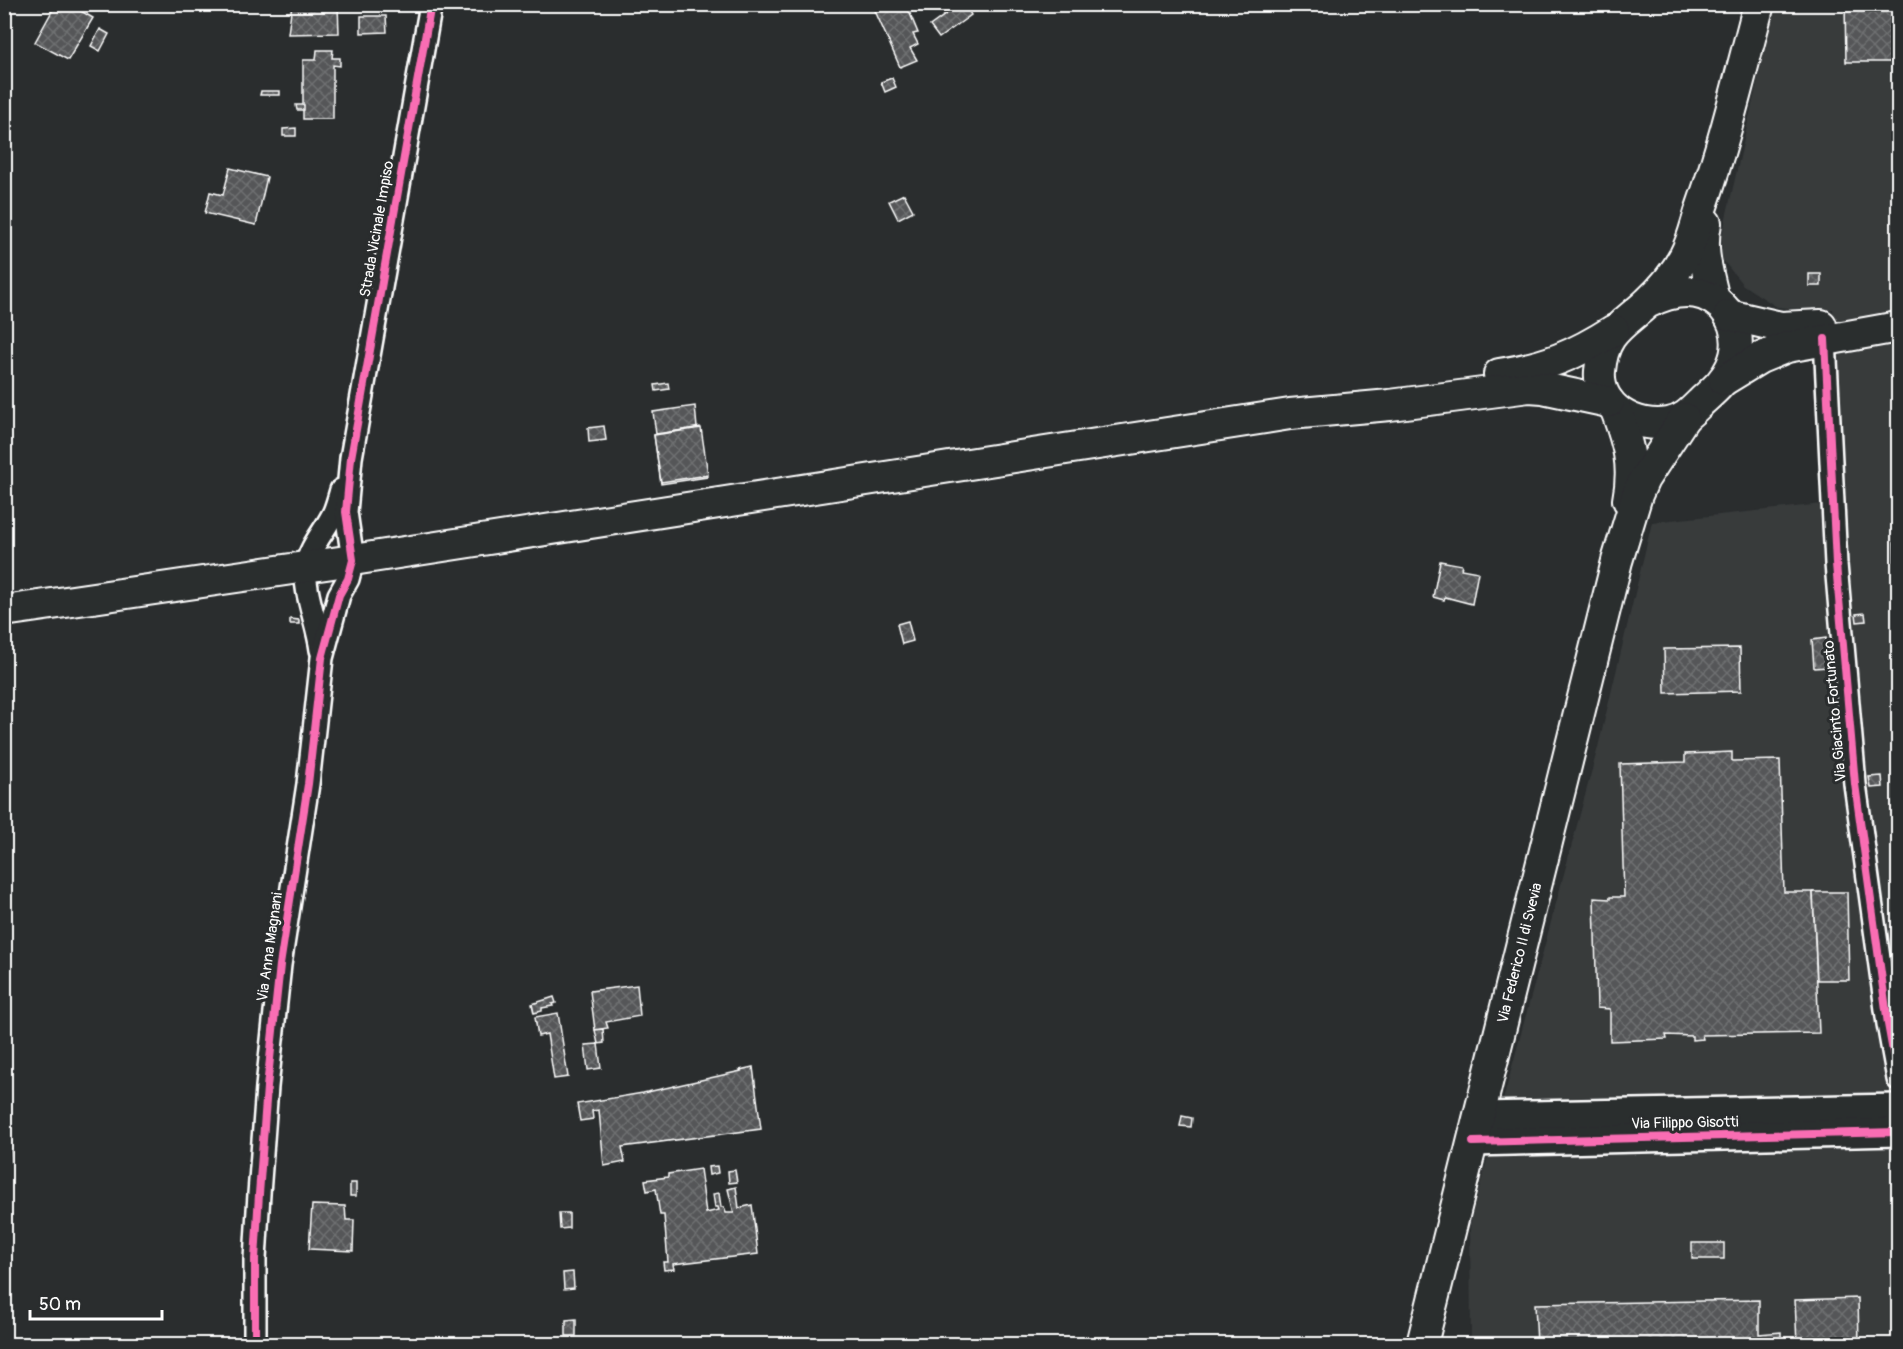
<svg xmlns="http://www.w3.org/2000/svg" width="1903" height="1349" font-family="Pangolin,sans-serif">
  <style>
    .built { fill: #373a3b }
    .building { fill: url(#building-cross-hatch); stroke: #fff; stroke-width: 1.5 }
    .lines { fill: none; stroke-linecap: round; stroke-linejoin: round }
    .minor-casing { stroke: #fff; stroke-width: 26 }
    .tertiary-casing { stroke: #fff; stroke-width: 32 }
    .secondary-casing { stroke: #fff; stroke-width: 34 }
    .minor { stroke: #2a2d2e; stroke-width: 21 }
    .tertiary { stroke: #2a2d2e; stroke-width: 27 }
    .secondary { stroke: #2a2d2e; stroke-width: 30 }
    .cycleway-casing { stroke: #2a2d2e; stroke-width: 11 }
    .cycleway { stroke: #f96db3; stroke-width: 8 }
    .labels { text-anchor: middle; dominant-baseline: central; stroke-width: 6; stroke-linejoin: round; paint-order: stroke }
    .street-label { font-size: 15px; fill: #fff; stroke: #2a2d2e }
  </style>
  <defs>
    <pattern id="building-cross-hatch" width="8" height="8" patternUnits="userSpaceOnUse" patternTransform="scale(1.5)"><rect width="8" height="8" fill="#555758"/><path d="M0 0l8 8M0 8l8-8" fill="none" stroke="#6e7071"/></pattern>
  </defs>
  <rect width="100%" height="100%" fill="#2a2d2e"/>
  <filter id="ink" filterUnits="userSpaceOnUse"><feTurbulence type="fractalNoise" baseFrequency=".0167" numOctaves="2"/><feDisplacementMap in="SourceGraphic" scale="12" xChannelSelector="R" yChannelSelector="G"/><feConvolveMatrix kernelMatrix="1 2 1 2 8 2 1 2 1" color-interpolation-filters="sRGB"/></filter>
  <g filter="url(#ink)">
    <polygon class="built" points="1775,5 1898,5 1898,1344 1471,1344 1470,1223 1598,747 1652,522 1841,502 1833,309 1817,311 1777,307 1743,285 1721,258 1722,235"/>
    <g class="building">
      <polygon points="56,4 69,4 93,18 68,60 35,42"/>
      <polygon points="292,4 312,4 312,6 338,5 339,33 288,34"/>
      <polygon points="872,4 906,4 918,33 913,34 918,44 910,48 917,60 900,67"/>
      <polygon points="960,4 965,4 971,15 939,38 930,26"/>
      <polygon points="1845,4 1898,4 1898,62 1846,62"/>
      <polygon points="361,16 386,16 387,32 361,33"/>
      <polygon points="100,29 109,34 100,51 91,46"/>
      <polygon points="317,50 333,50 332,58 340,58 340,66 333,65 333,119 303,119 303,60 316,60"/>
      <polygon points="892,78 896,87 885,92 881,82"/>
      <polygon points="261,91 280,91 280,95 260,95"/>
      <polygon points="296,105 304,105 304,110 297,110"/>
      <polygon points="296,128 296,136 283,136 283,129"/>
      <polygon points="230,168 267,177 256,225 205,213 210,192 223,195"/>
      <polygon points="904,194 913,211 898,219 889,201"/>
      <rect x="1809" y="274" width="12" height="12"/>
      <polygon points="668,383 669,389 656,391 655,385"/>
      <polygon points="695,406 697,428 656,434 653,412"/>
      <polygon points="604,426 606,440 589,442 588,428"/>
      <polygon points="700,427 707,477 661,484 654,435"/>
      <polygon points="701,428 708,475 661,482 654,435"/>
      <polygon points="1894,515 1898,515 1898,600 1895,600"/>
      <polygon points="1440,561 1462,565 1461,569 1478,572 1472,604 1445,597 1444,600 1433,597"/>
      <polygon points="1865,613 1866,621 1857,622 1856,614"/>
      <polygon points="290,619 299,620 299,624 290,624"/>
      <polygon points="908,621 913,641 902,644 897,624"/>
      <polygon points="1895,635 1898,635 1898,687"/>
      <polygon points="1826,638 1828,667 1814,668 1812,640"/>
      <polygon points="1740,648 1741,691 1665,693 1664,649"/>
      <polygon points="1732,752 1732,761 1780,760 1784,892 1813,892 1819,1033 1702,1035 1703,1039 1692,1040 1692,1036 1666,1035 1667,1039 1610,1041 1610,1009 1597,1008 1594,898 1610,899 1610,897 1624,897 1620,764 1685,762 1685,754"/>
      <polygon points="1882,776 1883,787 1871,788 1869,777"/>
      <polygon points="1813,892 1847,892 1849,980 1817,980"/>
      <polygon points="637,985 640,1016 606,1022 608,1028 595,1030 590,991"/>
      <polygon points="554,997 556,1003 552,1004 553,1006 542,1008 542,1011 534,1013 532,1004"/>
      <polygon points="558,1013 568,1077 554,1079 547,1034 538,1036 535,1017"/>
      <polygon points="603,1029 604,1043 598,1044 595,1030"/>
      <polygon points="598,1044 601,1068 588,1070 585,1045"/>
      <polygon points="753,1067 761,1129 622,1147 625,1162 604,1166 599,1110 592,1111 593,1119 580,1121 577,1104 643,1093 741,1071 740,1070"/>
      <polygon points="1182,1116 1192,1118 1191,1127 1180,1126"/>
      <polygon points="4,1141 10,1141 9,1162 4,1162"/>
      <polygon points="717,1166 718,1173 709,1175 708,1167"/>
      <polygon points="700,1169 706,1213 719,1210 718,1207 715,1207 713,1194 719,1193 721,1207 724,1207 726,1213 734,1213 728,1189 736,1187 739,1208 752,1205 758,1254 673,1264 674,1269 664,1270 663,1262 668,1262 664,1215 660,1215 656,1189 647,1191 645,1180 668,1177 668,1174"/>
      <polygon points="735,1170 737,1182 729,1183 728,1171"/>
      <rect x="350" y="1183" width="6" height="13"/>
      <polygon points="312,1205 345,1206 346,1220 354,1220 353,1251 309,1249"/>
      <polygon points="559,1213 569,1213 569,1228 560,1229"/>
      <rect x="1692" y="1243" width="32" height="16"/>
      <polygon points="573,1272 574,1288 564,1289 563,1273"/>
      <polygon points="1858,1298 1859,1344 1797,1344 1795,1300"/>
      <polygon points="1759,1300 1759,1334 1781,1332 1781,1344 1537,1344 1535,1304"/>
      <polygon points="576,1319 576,1336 566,1336 566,1320"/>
    </g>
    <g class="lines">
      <defs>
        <g id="minor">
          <polyline points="1825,339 1836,564 1855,784 1888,1024 1898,1079"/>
          <path d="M 321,650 C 318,625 303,590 306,567 C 309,547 326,530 334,512 C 337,505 339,497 341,490"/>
          <polyline points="255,1344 255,1259 259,1194 267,1087 280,965 308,784 322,658 339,595 348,579 353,560 346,512 351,458 431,4"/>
        </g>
        <g id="tertiary">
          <polyline points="1479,1116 1898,1108"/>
          <polyline points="1473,1142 1898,1132"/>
        </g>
        <g id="secondary">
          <path d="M 1706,223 C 1700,252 1708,272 1714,300"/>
          <path d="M 1647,303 C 1665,294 1685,288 1704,295 C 1734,306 1744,340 1731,367 C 1725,381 1713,391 1702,401 C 1692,411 1684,420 1669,423 C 1636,429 1597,408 1600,371 C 1603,332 1622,326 1647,303 C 1661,290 1675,274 1684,257 C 1693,241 1696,223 1702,206 C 1725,140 1741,72 1759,4"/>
          <polyline points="1729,315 1781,327 1821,325"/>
          <path d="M 1499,374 C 1546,367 1575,355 1614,330"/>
          <polyline points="1724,380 1760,358 1787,347 1898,327"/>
          <path d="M 1616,410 C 1628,443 1635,465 1628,500"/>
          <polyline points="4,611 353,560 1290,414 1390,405 1529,387 1543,388 1609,402"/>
          <polyline points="1422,1344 1617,561 1637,495 1644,479 1684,418"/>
        </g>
      </defs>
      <use href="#minor" class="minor-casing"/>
      <use href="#tertiary" class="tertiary-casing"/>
      <use href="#secondary" class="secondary-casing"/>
      <use href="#minor" class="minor"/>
      <use href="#tertiary" class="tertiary"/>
      <use href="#secondary" class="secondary"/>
      <defs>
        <g id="cycleway">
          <polyline points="1825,339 1836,564 1855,784 1888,1024 1898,1079"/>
          <polyline points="1473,1142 1898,1132"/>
          <polyline points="255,1344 255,1259 259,1194 267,1087 280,965 308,784 322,658 339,595 348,579 353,560 346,512 351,458 431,4"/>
        </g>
      </defs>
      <use href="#cycleway" class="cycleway-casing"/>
      <use href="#cycleway" class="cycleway"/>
    </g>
  </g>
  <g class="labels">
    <g class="street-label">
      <text transform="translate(377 229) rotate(-80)">Strada Vicinale Impiso</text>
      <text transform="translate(1835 711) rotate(-95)">Via Giacinto Fortunato</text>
      <text transform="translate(270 947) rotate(-82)">Via Anna Magnani</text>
      <text transform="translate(1520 953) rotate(-76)">Via Federico II di Svevia</text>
      <text transform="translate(1685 1123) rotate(-1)">Via Filippo Gisotti</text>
    </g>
  </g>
  <rect width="1903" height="1349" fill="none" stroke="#2a2d2e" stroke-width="24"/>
  <rect x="12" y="12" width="1879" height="1325" fill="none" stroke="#fff" stroke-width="2" filter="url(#ink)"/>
  <path d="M30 1310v9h132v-9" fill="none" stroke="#ffffff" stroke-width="3"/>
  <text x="39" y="1310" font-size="18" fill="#ffffff" stroke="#2a2d2e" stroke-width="4.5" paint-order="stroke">50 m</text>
</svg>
